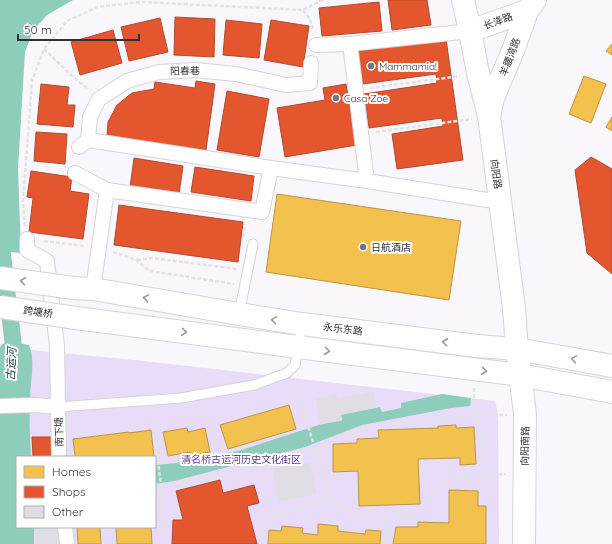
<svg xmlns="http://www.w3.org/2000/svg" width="612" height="544" font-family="Quicksand,'Noto Sans SC',sans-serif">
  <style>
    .green { fill: #e8dcf8; fill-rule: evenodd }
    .water { fill: #8ecdbc }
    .homes { fill: #f2c14e; stroke: #b99548 }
    .shops { fill: #e4572e; stroke: #af4b32 }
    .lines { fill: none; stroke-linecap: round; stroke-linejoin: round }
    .canal { stroke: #8ecdbc; stroke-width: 17 }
    .building { fill: #e0dde4; stroke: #e1dee5 }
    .service-casing { stroke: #d6d3da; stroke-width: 11 }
    .pedestrian-casing { stroke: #d6d3da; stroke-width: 16 }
    .tertiary-casing { stroke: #d6d3da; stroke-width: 24 }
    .secondary-casing { stroke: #d6d3da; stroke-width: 24 }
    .path { stroke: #e3e2e4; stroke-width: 2.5; stroke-dasharray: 4 2; stroke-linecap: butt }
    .service { stroke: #fefefe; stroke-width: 9 }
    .pedestrian { stroke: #fefefe; stroke-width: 14 }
    .tertiary { stroke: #fefefe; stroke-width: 22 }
    .secondary { stroke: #fefefe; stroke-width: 22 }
    .secondary-bridge-casing { stroke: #d6d3da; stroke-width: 24; stroke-linecap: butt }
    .secondary-bridge { stroke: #fefefe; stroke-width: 22 }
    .oneway { stroke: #99969c }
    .poi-dot { fill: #79757e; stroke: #fff; stroke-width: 1.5 }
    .labels { text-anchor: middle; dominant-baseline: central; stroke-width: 4; stroke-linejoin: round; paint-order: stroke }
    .street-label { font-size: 10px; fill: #342f3b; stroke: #fff }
    .poi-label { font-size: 10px; fill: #342f3b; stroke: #fff; text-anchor: start }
    .park-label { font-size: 10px; fill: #5e3986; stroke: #fff }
    .water-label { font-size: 11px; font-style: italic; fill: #083329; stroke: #fff }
  </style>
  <rect width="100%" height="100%" fill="#f9f7fb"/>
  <path class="green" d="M 0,347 L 134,360 L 495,401 L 498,415 L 499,544 L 0,544 ZM 17,457 L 155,457 L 155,527 L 17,527 Z"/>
  <g class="water">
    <polygon points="0,0 73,0 47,15 33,31 25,52 18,168 21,253 0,251"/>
    <path d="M 13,342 L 29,345 C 36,362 30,381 30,398 C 29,417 30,437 31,457 L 17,457 L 17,527 L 34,527 L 34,544 L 0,544 L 0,347 L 2,344 Z"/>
    <polygon points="442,394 471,398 470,406 451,408 362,425 305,447 174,481 155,484 155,465 177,463 238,451 322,424 342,420 341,415 380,407 382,412 401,408 401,403"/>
  </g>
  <g class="homes">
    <polygon points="612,44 612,55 606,51"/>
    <polygon points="584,76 606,84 591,123 569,114"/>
    <polygon points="612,117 612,131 606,127"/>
    <polygon points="277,194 461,221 449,300 266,272"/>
    <polygon points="289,405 296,429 228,449 220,425"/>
    <polygon points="456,425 456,428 474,427 476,464 460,465 460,458 418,459 420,504 359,506 358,471 333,472 333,444 357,443 357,439 379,438 378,430 438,428 438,426"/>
    <polygon points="187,428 188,432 205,428 210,452 191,455 190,452 168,456 163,432"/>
    <polygon points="151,430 154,457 75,457 73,439 129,432 129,433"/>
    <polygon points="449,490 478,491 478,506 486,506 486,544 393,544 396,527 418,527 418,522 449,523"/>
    <polygon points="318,524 338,526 338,531 365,534 366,530 381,531 380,544 268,544 269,530 281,531 282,526 303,528 302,533 318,535"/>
    <polygon points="77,527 100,527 101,544 78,544"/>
    <polygon points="116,527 151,527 152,544 117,544"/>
  </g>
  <g class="shops">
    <polygon points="388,0 427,0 431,25 392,30"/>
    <polygon points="379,2 382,31 322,36 319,8"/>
    <polygon points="175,17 215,19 214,57 174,55"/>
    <polygon points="160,18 168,52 129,61 121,27"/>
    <polygon points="226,20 262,24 259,58 223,55"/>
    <polygon points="271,20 309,26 303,67 264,60"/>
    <polygon points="113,30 122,63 80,75 71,42"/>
    <polygon points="446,39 463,160 397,169 392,134 443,126 442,118 369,128 364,94 437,83 436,74 363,84 358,51"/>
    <polygon points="196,81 215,84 206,150 107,137 108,122 117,105 132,93 154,89 155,82 195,88"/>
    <polygon points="41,84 69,87 67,105 75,105 73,127 37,124"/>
    <polygon points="346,84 357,145 285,157 277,108 325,100 323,88"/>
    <polygon points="227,91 269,99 259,157 217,150"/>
    <polygon points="36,132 67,134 65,164 34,161"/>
    <polygon points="591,157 612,169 612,274 587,253 575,170"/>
    <polygon points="134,158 183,166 179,194 130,187"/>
    <polygon points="195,167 254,176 251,201 191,192"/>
    <polygon points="31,171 72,177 70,191 89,194 83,239 29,232 33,198 27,197"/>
    <polygon points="119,205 243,222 238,262 114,245"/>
    <polygon points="32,437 53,437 54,457 37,457 37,455 33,456"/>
    <polygon points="220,480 223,493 254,485 259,503 247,506 257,544 172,544 173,520 183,520 176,491"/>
  </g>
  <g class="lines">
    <polyline class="canal" points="0,234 13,342 11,365"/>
  </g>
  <g class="building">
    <polygon points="373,392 376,407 340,414 342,420 321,424 316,399 336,395 338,399"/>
    <polygon points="310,463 316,494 278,501 273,469"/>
    <polygon points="35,527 61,527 61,544 36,544"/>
  </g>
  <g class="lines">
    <defs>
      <g id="service">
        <polyline points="239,314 253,244"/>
        <polyline points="58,407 181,398 254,385 287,373 295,365 302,324"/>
      </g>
      <g id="pedestrian">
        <polyline points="350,44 367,181"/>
        <polyline points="316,45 350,44 470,31"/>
        <polyline points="88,140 271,168 367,181 500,202"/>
        <polyline points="79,147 88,140 90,117 99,99 127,81 159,72 195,70 236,74 286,85 310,83 311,63"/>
        <polyline points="75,173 107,190 93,289"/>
        <polyline points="107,190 262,212 271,168"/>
        <polyline points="27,239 27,250 47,261 57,346 58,407"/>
        <polyline points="0,406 34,405 58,407 59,457"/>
        <polyline points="65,527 67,544"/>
      </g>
      <g id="tertiary">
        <polyline points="463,0 470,31 478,73 489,116 514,308 517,349 525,414 524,544"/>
        <polyline points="470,31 527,11"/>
        <polyline points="489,116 493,98 514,48 527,11 535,0"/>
      </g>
      <g id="secondary">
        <polyline points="74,288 93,289 239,314 302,324 477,346 517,349 612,366"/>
        <polyline points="76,318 298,347 520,375 612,392"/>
      </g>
    </defs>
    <use href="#service" class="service-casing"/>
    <use href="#pedestrian" class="pedestrian-casing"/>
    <use href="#tertiary" class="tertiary-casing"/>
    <use href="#secondary" class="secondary-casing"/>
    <g class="path">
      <polyline points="303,10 310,19 313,31"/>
      <polyline points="44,49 70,74 88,89"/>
      <polyline points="370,88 460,76"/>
      <polyline points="376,132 472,119"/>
      <polyline points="25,226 23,201 32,81 44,49 67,21 97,7 141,2 303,10 320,1 325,0"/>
      <polyline points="243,237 245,224"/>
      <polyline points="44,241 85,246"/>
      <polyline points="113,252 136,260 150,271 234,284"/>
      <polyline points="137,260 152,258 237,269"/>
      <polyline points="292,382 298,392 329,496 355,515 387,518 417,514 450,478 506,474"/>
      <polyline points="474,388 474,415 482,437 485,476"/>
      <polyline points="155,412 158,461 161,485 160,544"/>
      <polyline points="161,485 228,474 315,450 367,427 398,425 474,415 507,415"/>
      <polyline points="261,544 261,518 301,510 329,496"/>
      <polyline points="385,544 387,518"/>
    </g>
    <use href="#service" class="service"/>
    <use href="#pedestrian" class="pedestrian"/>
    <use href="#tertiary" class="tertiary"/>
    <use href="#secondary" class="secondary"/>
    <defs>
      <g id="secondary-bridge">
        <polyline points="0,278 74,288"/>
        <polyline points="0,307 76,318"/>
      </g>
    </defs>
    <use href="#secondary-bridge" class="secondary-bridge-casing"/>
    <use href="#secondary-bridge" class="secondary-bridge"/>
  </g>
  <defs><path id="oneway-chevron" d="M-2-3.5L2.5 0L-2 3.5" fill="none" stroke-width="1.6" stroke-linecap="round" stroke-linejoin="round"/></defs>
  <g class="oneway">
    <use href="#oneway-chevron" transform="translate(23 281) rotate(-172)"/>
    <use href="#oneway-chevron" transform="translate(146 298) rotate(-170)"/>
    <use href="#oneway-chevron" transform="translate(274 320) rotate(-171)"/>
    <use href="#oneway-chevron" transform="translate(184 332) rotate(8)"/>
    <use href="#oneway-chevron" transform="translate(445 342) rotate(-173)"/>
    <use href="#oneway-chevron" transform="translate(327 351) rotate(7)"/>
    <use href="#oneway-chevron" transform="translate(574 359) rotate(-170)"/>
    <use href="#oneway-chevron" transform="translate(484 371) rotate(7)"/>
  </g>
  <g class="poi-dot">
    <circle cx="371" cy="66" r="4"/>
    <circle cx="336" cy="98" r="4"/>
    <circle cx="363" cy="247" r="4"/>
  </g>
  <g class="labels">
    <g class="street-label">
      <text transform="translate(498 21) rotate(-20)">长洚路</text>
      <text transform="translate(510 57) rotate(-69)">羊腰湾路</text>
      <text transform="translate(185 71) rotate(-1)">阳春巷</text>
      <text transform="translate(496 174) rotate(82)">向阳路</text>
      <text transform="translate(38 312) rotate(8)">跨塘桥</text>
      <text transform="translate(343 329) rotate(7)">永乐东路</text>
      <text transform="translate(59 432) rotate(-92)">南下塘</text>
      <text transform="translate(525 446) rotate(-89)">向阳南路</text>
    </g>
    <g class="poi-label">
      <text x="379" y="66">Mammamia!</text>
      <text x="344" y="98">Casa Zoe</text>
      <text x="371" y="247">日航酒店</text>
    </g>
    <g class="park-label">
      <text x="241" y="459">清名桥古运河历史文化街区</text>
    </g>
    <g class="water-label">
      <text transform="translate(11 364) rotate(-87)">古运河</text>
    </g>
  </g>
  <rect x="16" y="456" width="140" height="72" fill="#ffffff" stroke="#aeacb1"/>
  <rect x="24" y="466" width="20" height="12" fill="#f2c14e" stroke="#aeacb1"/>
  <text x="52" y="476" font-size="12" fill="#342f3b">Homes</text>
  <rect x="24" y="486" width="20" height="12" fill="#e4572e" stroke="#aeacb1"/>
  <text x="52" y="496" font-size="12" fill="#342f3b">Shops</text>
  <rect x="24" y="506" width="20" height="12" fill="#e0dde4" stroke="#aeacb1"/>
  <text x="52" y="516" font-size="12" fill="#342f3b">Other</text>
  <path d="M18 34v6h121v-6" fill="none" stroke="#342f3b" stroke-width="2"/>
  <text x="24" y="34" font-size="12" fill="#342f3b" stroke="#ffffff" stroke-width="3" paint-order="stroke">50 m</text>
</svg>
